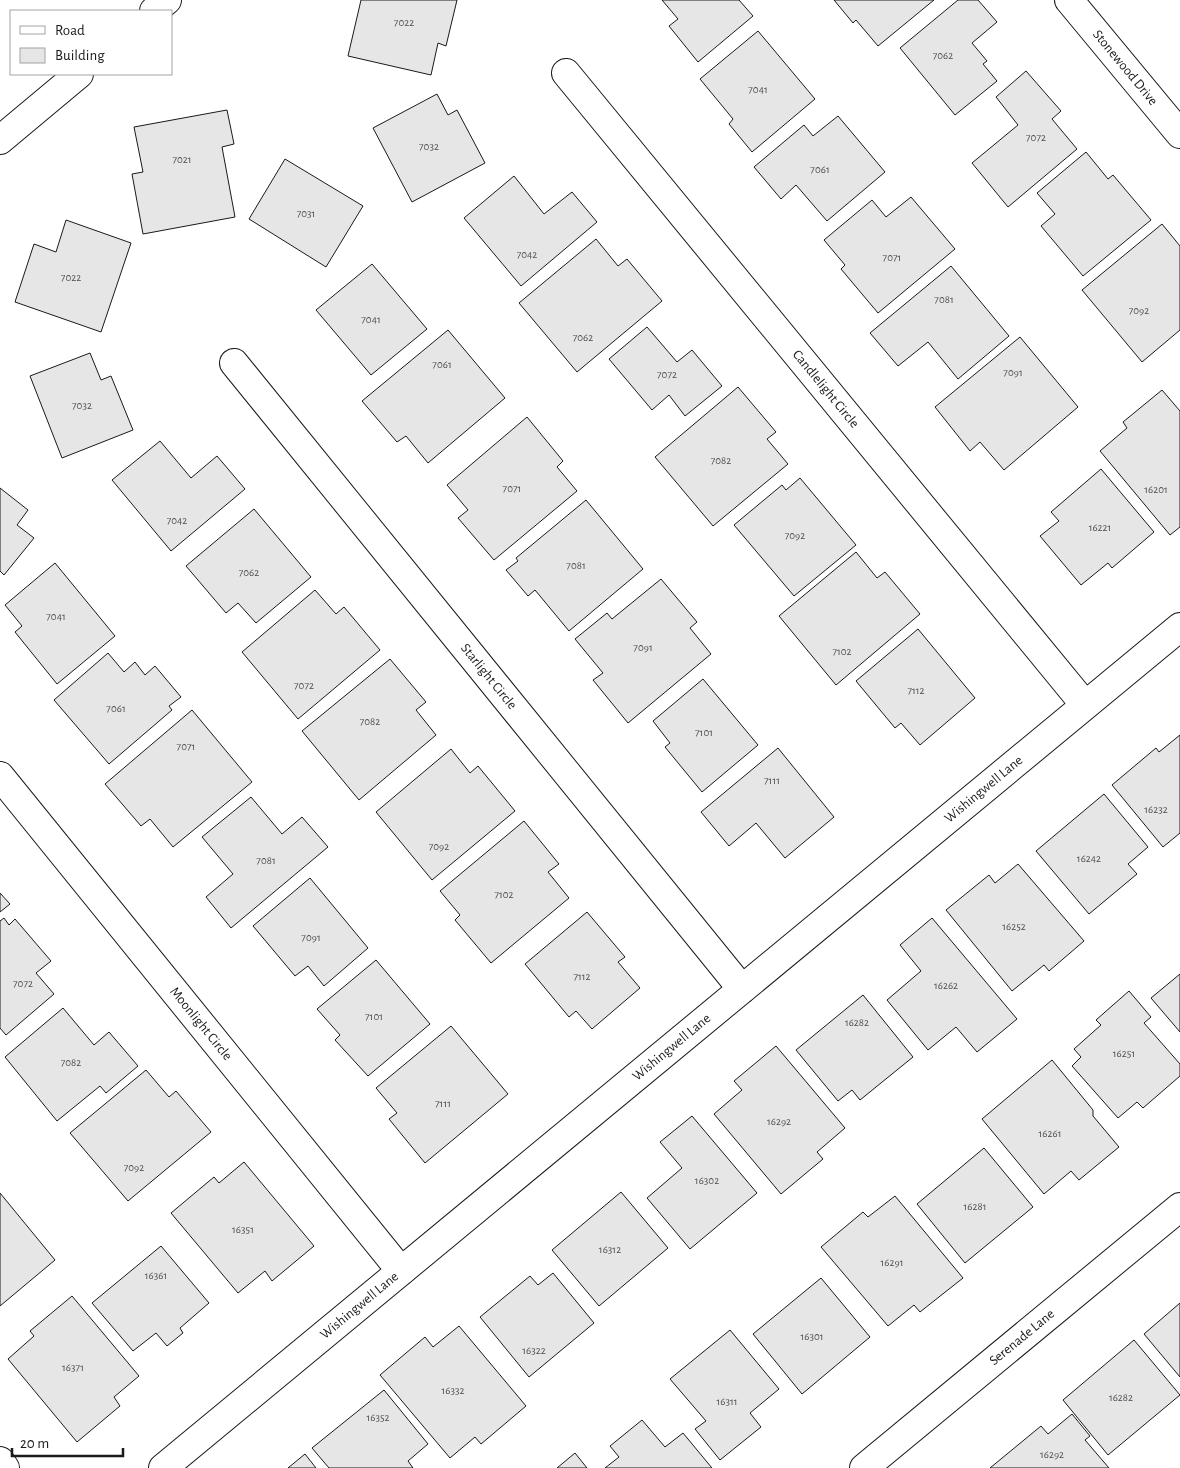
<svg xmlns="http://www.w3.org/2000/svg" width="1180" height="1468" font-family="'Alegreya Sans',sans-serif">
  <style>
    .building { fill: #e6e6e6; stroke: #1a1a1a }
    .lines { fill: none; stroke-linecap: round; stroke-linejoin: round }
    .minor-casing { stroke: #1a1a1a; stroke-width: 30 }
    .major-casing { stroke: #1a1a1a; stroke-width: 30 }
    .minor { stroke: #fff; stroke-width: 28 }
    .major { stroke: #fff; stroke-width: 28 }
    .labels { text-anchor: middle; dominant-baseline: central; stroke-width: 4; stroke-linejoin: round; paint-order: stroke }
    .number-label { font-size: 11px; fill: #4d4d4d }
    .street-label { font-size: 14px; fill: #1a1a1a; stroke: #fff }
  </style>
  <rect width="100%" height="100%" fill="#fff"/>
  <g class="building">
    <polygon points="361,0 457,0 446,46 438,43 431,75 348,56"/>
    <polygon points="662,0 739,0 753,16 698,62 669,26 678,19"/>
    <polygon points="834,0 934,0 878,46 856,20 853,23"/>
    <polygon points="958,0 978,0 997,22 972,43 987,61 983,64 997,81 955,115 900,48"/>
    <polygon points="758,31 815,99 752,152 729,124 733,119 700,79"/>
    <polygon points="1026,71 1061,111 1052,119 1077,149 1008,207 972,163 1018,125 996,97"/>
    <polygon points="437,94 448,115 457,110 485,163 412,202 373,128"/>
    <polygon points="227,110 234,144 222,147 235,217 143,234 132,174 143,172 134,127"/>
    <polygon points="838,116 885,172 827,221 796,185 781,199 754,167 804,125 813,136"/>
    <polygon points="1086,152 1108,179 1113,175 1151,220 1083,276 1041,226 1055,214 1037,193"/>
    <polygon points="285,159 363,206 326,267 249,219"/>
    <polygon points="514,176 544,214 572,192 597,222 521,286 464,218"/>
    <polygon points="911,197 955,249 878,313 841,269 845,265 824,240 872,200 886,217"/>
    <polygon points="66,220 131,243 101,332 15,302 34,244 56,252"/>
    <polygon points="1162,224 1180,246 1180,330 1142,362 1082,290"/>
    <polygon points="596,239 618,266 627,259 662,301 577,372 519,303"/>
    <polygon points="372,264 427,329 371,375 316,310"/>
    <polygon points="951,266 1009,336 958,379 928,342 898,366 870,333"/>
    <polygon points="647,327 677,362 692,350 722,386 685,416 669,395 652,410 609,359"/>
    <polygon points="448,330 505,398 428,463 406,436 397,442 362,401"/>
    <polygon points="1020,337 1078,407 1004,470 980,442 970,451 935,407"/>
    <polygon points="90,353 101,380 111,376 133,430 62,458 30,376"/>
    <polygon points="738,387 776,432 767,439 788,464 713,526 655,457"/>
    <polygon points="1162,390 1180,411 1180,527 1170,535 1100,451 1127,428 1123,422"/>
    <polygon points="527,417 563,461 557,467 577,491 494,560 458,518 468,510 447,485"/>
    <polygon points="160,441 191,478 217,456 245,489 171,551 112,480"/>
    <polygon points="1101,469 1154,532 1112,568 1108,563 1081,585 1040,536 1059,521 1051,512"/>
    <polygon points="800,478 856,545 794,596 734,525 782,485 786,490"/>
    <polygon points="0,488 28,510 17,525 34,538 4,575 0,571"/>
    <polygon points="586,500 643,569 569,631 535,590 528,596 506,570 518,561 516,558"/>
    <polygon points="254,509 311,577 256,623 238,603 226,613 186,566"/>
    <polygon points="856,552 877,578 885,572 920,614 836,685 779,616"/>
    <polygon points="55,563 115,636 57,684 15,632 22,626 5,605"/>
    <polygon points="661,579 697,622 690,628 711,654 628,723 593,680 603,673 575,639 607,613 612,619"/>
    <polygon points="315,590 336,614 344,607 380,650 298,719 242,652"/>
    <polygon points="918,629 975,698 920,745 901,723 895,728 856,681"/>
    <polygon points="108,653 124,672 135,662 145,675 155,666 181,697 169,706 172,710 109,764 54,700"/>
    <polygon points="390,659 426,702 416,710 436,735 359,800 302,731"/>
    <polygon points="703,679 758,745 702,792 665,747 670,743 653,721"/>
    <polygon points="192,710 252,782 173,847 150,819 141,826 105,784"/>
    <polygon points="1180,735 1180,833 1163,847 1112,785 1156,748 1159,752"/>
    <polygon points="778,748 834,817 785,858 756,823 729,846 701,812"/>
    <polygon points="451,749 470,773 478,766 515,811 432,880 376,812"/>
    <polygon points="1104,794 1148,847 1128,864 1137,874 1089,914 1036,851"/>
    <polygon points="251,797 282,834 302,817 328,847 231,928 206,897 233,874 202,837"/>
    <polygon points="524,821 559,864 548,872 569,898 491,963 455,920 460,915 440,891"/>
    <polygon points="1018,864 1084,941 1049,971 1044,965 1012,991 946,910 989,875 995,883"/>
    <polygon points="310,878 368,948 324,986 308,966 295,976 253,926"/>
    <polygon points="0,893 10,904 0,912"/>
    <polygon points="587,912 625,957 618,962 640,988 592,1029 576,1011 569,1017 525,964"/>
    <polygon points="4,918 9,925 15,919 51,961 36,973 54,994 6,1035 0,1028 0,921"/>
    <polygon points="932,918 1017,1019 977,1052 956,1027 928,1050 887,1000 921,971 900,945"/>
    <polygon points="376,960 430,1024 368,1076 335,1040 340,1035 317,1009"/>
    <polygon points="1180,974 1180,1032 1151,998"/>
    <polygon points="1129,991 1151,1017 1144,1023 1180,1064 1180,1076 1143,1108 1137,1102 1118,1118 1072,1066 1081,1057 1074,1049 1101,1025 1096,1020"/>
    <polygon points="863,995 913,1057 860,1100 852,1090 838,1101 796,1050"/>
    <polygon points="63,1008 94,1045 109,1032 138,1066 106,1093 100,1086 57,1121 5,1057"/>
    <polygon points="451,1026 508,1094 425,1163 389,1119 397,1113 376,1088"/>
    <polygon points="776,1046 845,1128 817,1152 823,1159 781,1194 714,1114 742,1090 734,1081"/>
    <polygon points="1052,1060 1093,1110 1093,1116 1119,1147 1079,1180 1071,1171 1044,1194 982,1119"/>
    <polygon points="146,1070 169,1097 176,1091 211,1132 128,1201 70,1133"/>
    <polygon points="692,1116 757,1193 690,1249 647,1198 682,1168 660,1142"/>
    <polygon points="984,1148 1033,1207 965,1263 917,1204"/>
    <polygon points="244,1162 314,1246 272,1281 265,1271 238,1293 171,1213 214,1177 219,1183"/>
    <polygon points="621,1192 668,1248 599,1306 552,1250"/>
    <polygon points="0,1193 55,1260 0,1306"/>
    <polygon points="895,1196 963,1278 920,1312 914,1305 888,1326 821,1247 863,1212 868,1217"/>
    <polygon points="161,1246 209,1303 180,1328 183,1333 167,1346 156,1333 133,1351 92,1303"/>
    <polygon points="553,1273 594,1323 529,1377 480,1317 530,1276 538,1285"/>
    <polygon points="821,1278 870,1337 802,1394 753,1334"/>
    <polygon points="72,1296 139,1376 114,1397 120,1406 77,1442 8,1359 34,1336 30,1331"/>
    <polygon points="1180,1303 1180,1377 1144,1334"/>
    <polygon points="459,1326 526,1406 481,1444 475,1437 450,1458 380,1375 425,1337 433,1347"/>
    <polygon points="730,1330 779,1389 750,1413 761,1427 720,1460 695,1429 706,1421 670,1379"/>
    <polygon points="1134,1340 1180,1395 1108,1455 1063,1400"/>
    <polygon points="384,1390 428,1444 408,1461 413,1468 329,1468 312,1448"/>
    <polygon points="1072,1414 1090,1436 1085,1440 1109,1468 990,1468 1041,1426 1048,1434"/>
    <polygon points="642,1420 665,1447 683,1433 712,1468 605,1468 619,1457 610,1446"/>
    <polygon points="575,1453 587,1468 557,1468"/>
    <polygon points="305,1454 316,1468 288,1468"/>
  </g>
  <g class="lines">
    <defs>
      <g id="minor">
        <path id="s1" d="M 1069,0 L 1180,134"/>
        <path id="s2" d="M 566,73 L 1085,705"/>
        <path id="s3" d="M 234,363 L 742,989"/>
        <path id="s4" d="M 0,776 L 401,1271"/>
        <polyline points="0,1461 5,1468"/>
        <path id="s5" d="M 163,1468 L 1180,627"/>
        <path id="s6" d="M 864,1468 L 1180,1207"/>
      </g>
      <g id="major">
        <polyline points="154,11 167,0"/>
        <polyline points="0,140 79,74"/>
      </g>
    </defs>
    <use href="#minor" class="minor-casing"/>
    <use href="#major" class="major-casing"/>
    <use href="#minor" class="minor"/>
    <use href="#major" class="major"/>
  </g>
  <g class="labels">
    <g class="number-label">
      <text x="404" y="22">7022</text>
      <text x="943" y="55">7062</text>
      <text x="758" y="89">7041</text>
      <text x="1036" y="137">7072</text>
      <text x="429" y="146">7032</text>
      <text x="182" y="159">7021</text>
      <text x="820" y="169">7061</text>
      <text x="306" y="213">7031</text>
      <text x="527" y="254">7042</text>
      <text x="892" y="257">7071</text>
      <text x="71" y="277">7022</text>
      <text x="944" y="299">7081</text>
      <text x="1139" y="310">7092</text>
      <text x="371" y="319">7041</text>
      <text x="583" y="337">7062</text>
      <text x="442" y="364">7061</text>
      <text x="1013" y="372">7091</text>
      <text x="667" y="374">7072</text>
      <text x="82" y="405">7032</text>
      <text x="721" y="460">7082</text>
      <text x="512" y="488">7071</text>
      <text x="1156" y="489">16201</text>
      <text x="177" y="520">7042</text>
      <text x="1100" y="527">16221</text>
      <text x="795" y="535">7092</text>
      <text x="576" y="565">7081</text>
      <text x="249" y="572">7062</text>
      <text x="56" y="616">7041</text>
      <text x="643" y="647">7091</text>
      <text x="842" y="651">7102</text>
      <text x="304" y="685">7072</text>
      <text x="916" y="690">7112</text>
      <text x="116" y="708">7061</text>
      <text x="370" y="721">7082</text>
      <text x="704" y="732">7101</text>
      <text x="186" y="746">7071</text>
      <text x="772" y="780">7111</text>
      <text x="1156" y="809">16232</text>
      <text x="439" y="846">7092</text>
      <text x="1089" y="858">16242</text>
      <text x="266" y="860">7081</text>
      <text x="504" y="894">7102</text>
      <text x="1014" y="926">16252</text>
      <text x="311" y="937">7091</text>
      <text x="582" y="976">7112</text>
      <text x="23" y="983">7072</text>
      <text x="946" y="985">16262</text>
      <text x="374" y="1016">7101</text>
      <text x="857" y="1022">16282</text>
      <text x="1124" y="1053">16251</text>
      <text x="71" y="1062">7082</text>
      <text x="443" y="1103">7111</text>
      <text x="779" y="1121">16292</text>
      <text x="1050" y="1133">16261</text>
      <text x="134" y="1167">7092</text>
      <text x="707" y="1180">16302</text>
      <text x="975" y="1206">16281</text>
      <text x="243" y="1229">16351</text>
      <text x="610" y="1249">16312</text>
      <text x="892" y="1262">16291</text>
      <text x="156" y="1275">16361</text>
      <text x="812" y="1336">16301</text>
      <text x="534" y="1350">16322</text>
      <text x="73" y="1367">16371</text>
      <text x="453" y="1390">16332</text>
      <text x="1121" y="1397">16282</text>
      <text x="727" y="1401">16311</text>
      <text x="378" y="1417">16352</text>
      <text x="1052" y="1454">16292</text>
    </g>
    <g class="street-label">
      <text stroke="none"><textPath href="#s1" startOffset="88">Stonewood Drive</textPath></text>
      <text stroke="none"><textPath href="#s2" startOffset="409">Candlelight Circle</textPath></text>
      <text stroke="none"><textPath href="#s3" startOffset="404">Starlight Circle</textPath></text>
      <text stroke="none"><textPath href="#s5" startOffset="1065">Wishingwell Lane</textPath></text>
      <text stroke="none"><textPath href="#s4" startOffset="319">Moonlight Circle</textPath></text>
      <text stroke="none"><textPath href="#s5" startOffset="660">Wishingwell Lane</textPath></text>
      <text stroke="none"><textPath href="#s5" startOffset="255">Wishingwell Lane</textPath></text>
      <text stroke="none"><textPath href="#s6" startOffset="205">Serenade Lane</textPath></text>
    </g>
  </g>
  <rect x="10" y="10" width="162" height="65" fill="#ffffff" stroke="#a3a3a3"/>
  <rect x="20" y="26" width="25" height="8" fill="#ffffff" stroke="#a3a3a3"/>
  <text x="55" y="35" font-size="15" fill="#1a1a1a">Road</text>
  <rect x="20" y="48" width="25" height="15" fill="#e6e6e6" stroke="#a3a3a3"/>
  <text x="55" y="60" font-size="15" fill="#1a1a1a">Building</text>
  <path d="M12 1448v8h111v-8" fill="none" stroke="#1a1a1a" stroke-width="2.5"/>
  <text x="20" y="1448" font-size="15" fill="#1a1a1a" stroke="#ffffff" stroke-width="4" paint-order="stroke">20 m</text>
</svg>
